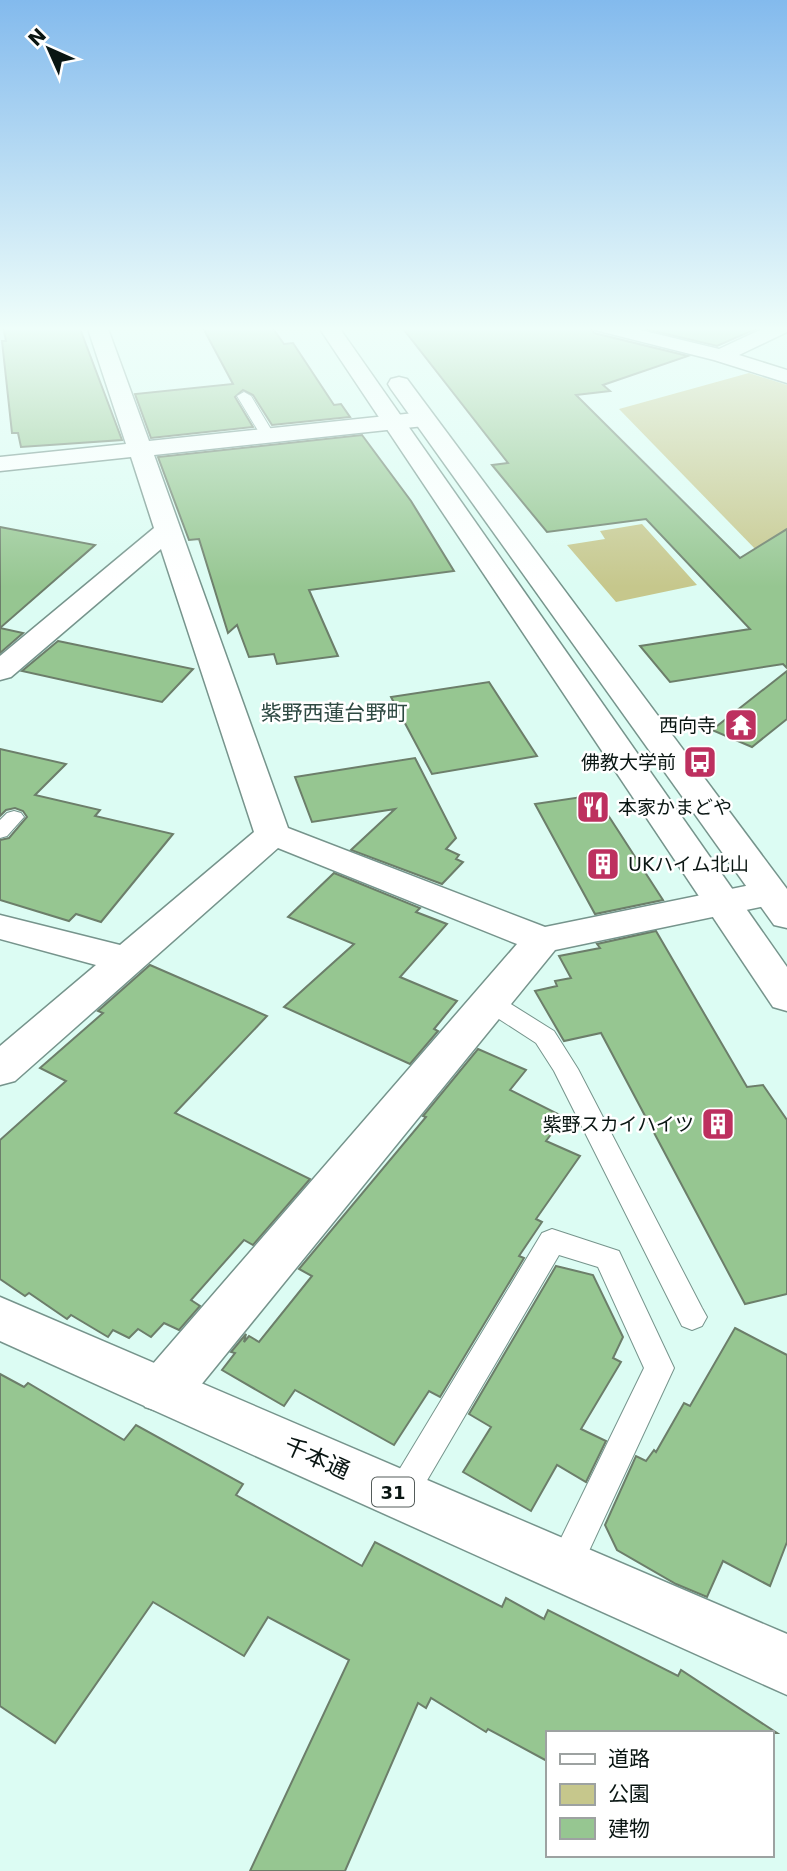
<svg xmlns="http://www.w3.org/2000/svg" width="787" height="1871" font-family="'DejaVu Sans','Noto Sans JP',sans-serif">
  <style>
    .green { fill: #c6c78c }
    .building { fill: #96c691; stroke: #6c7e6a; stroke-width: 2 }
    .lines { fill: none; stroke-linecap: round; stroke-linejoin: round }
    .lane-casing { stroke: #76948c; stroke-width: 2 }
    .street-casing { stroke: #76948c; stroke-width: 3 }
    .secondary-casing { stroke: #76948c; stroke-width: 3 }
    .primary-casing { stroke: #76948c; stroke-width: 3 }
    .lane { fill: #fff; fill-rule: evenodd }
    .street { fill: #fff; fill-rule: evenodd }
    .secondary { fill: #fff; fill-rule: evenodd }
    .primary { fill: #fff; fill-rule: evenodd }
    .labels { text-anchor: middle; dominant-baseline: central; stroke-width: 5; stroke-linejoin: round; paint-order: stroke }
    .shield { fill: #fff; stroke: #545c5a; stroke-width: 2 }
    .shield-label { font-size: 18px; font-weight: bold; fill: #0a1613 }
    .poi-label { font-size: 19px; fill: #0a1613; stroke: #fff; text-anchor: end }
    .neighbourhood-label { font-size: 21px; fill: #2e4942; stroke: #fff }
    .near-street-label { font-size: 23px; fill: #0a1613; stroke: #fff }
  </style>
  <rect width="100%" height="100%" fill="#dcfcf3"/>
  <g class="green">
    <polygon points="749,373 787,385 787,553 760,554 619,409"/>
    <polygon points="642,524 697,585 616,602 567,545 605,539 600,531"/>
  </g>
  <g class="building">
    <polygon points="3,326 79,326 122,440 21,447 18,433 12,433 2,341 6,341"/>
    <polygon points="202,326 271,326 284,344 293,343 334,405 341,404 350,417 272,425 253,395 243,390 235,397 253,427 151,438 135,394 233,384"/>
    <polygon points="401,326 589,326 594,333 688,356 603,385 610,391 576,395 740,558 787,529 787,668 783,664 670,682 640,646 750,629 646,519 547,532 492,465 508,463"/>
    <polygon points="633,326 757,326 758,328 717,346"/>
    <polygon points="362,435 411,501 454,571 309,590 338,656 277,664 274,654 249,657 237,625 228,633 199,539 189,540 158,457"/>
    <polygon points="0,527 95,545 0,628"/>
    <polygon points="0,628 23,633 0,653"/>
    <polygon points="58,641 193,669 162,702 22,671"/>
    <polygon points="787,671 787,719 752,747 712,730"/>
    <polygon points="489,682 537,756 432,774 391,697"/>
    <polygon points="0,749 66,764 35,795 100,810 95,816 173,834 101,922 76,914 69,921 0,900 0,840 9,838 27,817 23,811 15,808 6,810 0,816"/>
    <polygon points="415,758 456,838 446,849 459,855 456,859 463,862 442,884 351,850 395,809 312,822 295,777"/>
    <polygon points="595,795 619,832 663,900 595,914 535,804"/>
    <polygon points="334,873 420,908 416,912 447,924 400,977 457,1001 434,1029 438,1031 410,1064 284,1007 354,944 288,917"/>
    <polygon points="656,931 747,1087 763,1085 787,1120 787,1294 745,1304 601,1033 564,1041 535,991 557,986 555,981 571,978 559,956 600,948 597,944"/>
    <polygon points="150,965 267,1016 175,1113 310,1179 253,1245 244,1240 191,1300 200,1306 179,1330 164,1323 151,1337 138,1329 129,1338 113,1330 108,1337 71,1315 67,1319 29,1293 25,1296 0,1279 0,1140 66,1081 40,1068 103,1013 98,1011"/>
    <polygon points="478,1049 526,1070 510,1090 564,1117 546,1141 580,1156 536,1219 542,1222 519,1256 524,1258 440,1397 429,1391 394,1445 295,1390 284,1406 222,1370 235,1353 231,1352 246,1334 244,1342 249,1336 259,1342 312,1276 299,1269 426,1117 423,1116"/>
    <polygon points="556,1266 593,1275 623,1337 613,1358 621,1362 581,1429 606,1441 586,1482 557,1465 531,1511 463,1472 491,1427 469,1414"/>
    <polygon points="735,1328 787,1355 787,1542 770,1586 723,1561 707,1597 676,1584 617,1550 605,1525 636,1456 646,1461 654,1450 656,1452 684,1403 690,1406"/>
    <polygon points="0,1374 24,1387 28,1383 124,1440 136,1425 243,1484 236,1495 362,1566 375,1542 502,1607 506,1598 544,1619 548,1610 678,1676 681,1670 777,1733 547,1733 547,1761 488,1729 486,1732 431,1698 426,1708 418,1703 345,1871 250,1871 349,1660 268,1617 244,1656 153,1602 55,1743 0,1706"/>
  </g>
  <g class="lines">
    <defs>
      <g id="lane">
        <polygon points="244,392 251,396 275,436 273,439 268,440 263,439 237,396"/>
        <polygon points="14,811 21,813 24,817 7,836 0,838 0,820 7,813"/>
        <polygon points="490,994 498,996 554,1031 578,1069 702,1308 707,1317 702,1326 692,1330 682,1326 554,1071 536,1043 482,1008 478,1002 482,996"/>
        <polygon points="552,1229 619,1251 674,1368 576,1579 564,1584 552,1579 547,1567 644,1368 598,1267 559,1255 412,1506 400,1511 388,1506 384,1495 542,1233"/>
      </g>
      <g id="street">
        <polygon points="87,326 107,326 149,441 424,412 432,414 435,419 432,424 424,426 154,455 288,828 545,927 770,881 783,885 787,891 783,901 770,905 555,950 183,1407 164,1413 145,1407 138,1390 145,1373 517,944 278,848 15,1081 0,1085 0,1046 96,965 0,939 0,915 120,945 254,832 161,549 11,677 0,680 0,656 154,528 131,457 0,471 0,457 126,444"/>
        <polygon points="592,326 624,326 719,349 768,326 787,326 787,332 739,355 787,370 787,383 714,360 595,330"/>
      </g>
      <g id="secondary">
        <polygon points="318,326 338,326 787,967 787,1011 773,1007"/>
        <polygon points="399,377 407,379 787,889 787,928 774,925 391,389 388,384 391,379"/>
      </g>
      <polygon id="primary" points="0,1297 787,1634 787,1695 0,1341"/>
    </defs>
    <use href="#lane" class="lane-casing"/>
    <use href="#street" class="street-casing"/>
    <use href="#secondary" class="secondary-casing"/>
    <use href="#primary" class="primary-casing"/>
    <use href="#lane" class="lane"/>
    <use href="#street" class="street"/>
    <use href="#secondary" class="secondary"/>
    <use href="#primary" class="primary"/>
  </g>
  <linearGradient id="sky" x2="0" y2="1"><stop stop-color="#83baed"/><stop offset="0.56" stop-color="#effefa"/><stop offset="1" stop-color="#effefa" stop-opacity="0"/></linearGradient>
  <rect width="787" height="587" fill="url(#sky)"/>
  <defs>
    <symbol id="temple-square" viewBox="-11 -11 22 22"><rect x="-9" y="-9" width="18" height="18" rx="4" fill="#bd305f" stroke="#fff"/><path d="M0-6L5-2H3V0L6.5 2.5H4V6H1.5V3h-3V6H-4V2.5H-6.5L-3 0V-2H-5Z" fill="#fff"/></symbol>
    <symbol id="bus-square" viewBox="-11 -11 22 22"><rect x="-9" y="-9" width="18" height="18" rx="4" fill="#bd305f" stroke="#fff"/><path d="M-5-6H5V4H4V6H2V4H-2V6H-4V4H-5ZM-3.5-4V0h7V-4ZM-3.5 1.2v1.5H-2V1.2ZM2 1.2v1.5H3.5V1.2Z" fill="#fff"/></symbol>
    <symbol id="restaurant-square" viewBox="-11 -11 22 22"><rect x="-9" y="-9" width="18" height="18" rx="4" fill="#bd305f" stroke="#fff"/><path d="M-5-6h1v4h1v-4h1v4h1v-4h1v5L-1.5 .5V6h-2V.5L-5-1ZM5-6V6H3V1.5H1.5Q1.5-4 5-6Z" fill="#fff"/></symbol>
    <symbol id="building-square" viewBox="-11 -11 22 22"><rect x="-9" y="-9" width="18" height="18" rx="4" fill="#bd305f" stroke="#fff"/><path d="M-4-6H4V6H1V3H-1V6H-4ZM-2.5-4.3h1.7v1.8h-1.7ZM.8-4.3h1.7v1.8H.8ZM-2.5-1h1.7V.8h-1.7ZM.8-1h1.7V.8H.8Z" fill="#fff"/></symbol>
  </defs>
  <g fill-rule="evenodd">
    <use href="#temple-square" x="722" y="706" width="38" height="38"/>
    <use href="#bus-square" x="681" y="743" width="38" height="38"/>
    <use href="#restaurant-square" x="574" y="788" width="38" height="38"/>
    <use href="#building-square" x="584" y="845" width="38" height="38"/>
    <use href="#building-square" x="699" y="1105" width="38" height="38"/>
  </g>
  <g class="labels">
    <rect class="shield" x="372" y="1477.5" width="42" height="29" rx="5"/>
    <g class="shield-label">
      <text x="393" y="1492">31</text>
    </g>
    <g class="poi-label">
      <text x="716" y="725">西向寺</text>
      <text x="676" y="762">佛教大学前</text>
      <text x="618" y="807" text-anchor="start">本家かまどや</text>
      <text x="628" y="864" text-anchor="start">UKハイム北山</text>
      <text x="694" y="1124">紫野スカイハイツ</text>
    </g>
    <g class="neighbourhood-label">
      <text x="334" y="713">紫野西蓮台野町</text>
    </g>
    <g class="near-street-label">
      <text transform="translate(317 1458) rotate(24)">千本通</text>
    </g>
  </g>
  <rect x="546" y="1731" width="228" height="126" fill="#ffffff" stroke="#9da2a1" stroke-width="2"/>
  <rect x="560" y="1754" width="35" height="10" fill="#ffffff" stroke="#9da2a1" stroke-width="2"/>
  <text x="608" y="1766" font-size="21" fill="#0a1613">道路</text>
  <rect x="560" y="1784" width="35" height="21" fill="#c6c78c" stroke="#9da2a1" stroke-width="2"/>
  <text x="608" y="1801" font-size="21" fill="#0a1613">公園</text>
  <rect x="560" y="1818" width="35" height="21" fill="#96c691" stroke="#9da2a1" stroke-width="2"/>
  <text x="608" y="1836" font-size="21" fill="#0a1613">建物</text>
  <g transform="translate(49 49) rotate(315)" stroke="#ffffff" stroke-width="5" paint-order="stroke">
  <path d="M0-5L12 26L0 18L-12 26Z" fill="#0a1613"/>
  <text y="-10" font-size="19" font-weight="bold" text-anchor="middle" fill="#0a1613">N</text>
  </g>
</svg>
